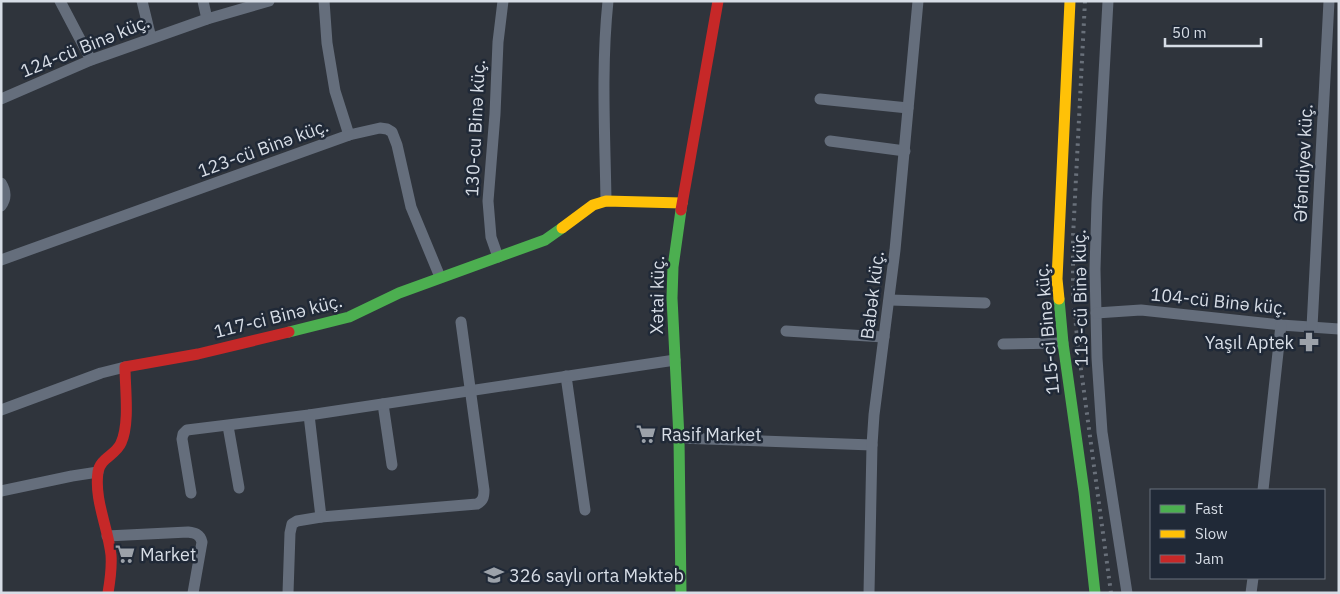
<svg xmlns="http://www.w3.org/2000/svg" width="1340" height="594" font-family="'IBM Plex Sans',sans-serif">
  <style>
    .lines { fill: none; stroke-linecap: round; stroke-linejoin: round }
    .street { stroke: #656e7c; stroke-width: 11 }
    .fast { stroke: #4caf50; stroke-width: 11 }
    .slow { stroke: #ffc107; stroke-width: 11 }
    .jam { stroke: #c62828; stroke-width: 11 }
    .rail { stroke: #69707a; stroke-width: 4; stroke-dasharray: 2.5 5; stroke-linecap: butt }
    .labels { text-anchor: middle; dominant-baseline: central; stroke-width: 5; stroke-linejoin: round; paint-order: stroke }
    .street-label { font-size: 18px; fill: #d7dde6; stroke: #202937 }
    .poi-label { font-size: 18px; fill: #d7dde6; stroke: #202937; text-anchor: start }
  </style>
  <rect width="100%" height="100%" fill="#2f343c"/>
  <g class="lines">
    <g class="street">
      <polyline points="60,1 91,60"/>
      <polyline points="142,1 151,38"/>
      <polyline points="203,1 207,19"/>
      <polyline points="324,1 327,43 335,91 349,135"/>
      <polyline points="1108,1 1097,202 1095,269 1097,358 1102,432 1127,593"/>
      <polyline points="1,99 91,60 207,19 269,1"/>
      <polyline points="820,99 908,108"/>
      <polyline points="830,141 905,151"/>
      <path d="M 1,183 C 6,191 7,198 1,206"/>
      <path d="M 606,201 C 605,135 601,68 608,1"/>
      <polyline points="498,257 491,237 488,201 495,114 498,42 503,1"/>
      <polyline points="1,260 349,135 380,128 387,129 392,132 397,145 411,207 440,277"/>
      <polyline points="890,300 985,303"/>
      <polyline points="1096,313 1141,310 1281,325 1339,329"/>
      <polyline points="1312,327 1329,1"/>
      <polyline points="786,331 884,337"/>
      <polyline points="1003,344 1063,343"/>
      <polyline points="566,376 585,510"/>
      <polyline points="383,404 392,465"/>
      <polyline points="1,410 101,373 125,367"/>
      <polyline points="309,415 321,517"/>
      <polyline points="228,426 239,488"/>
      <polyline points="679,438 872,445"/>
      <polyline points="1263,490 1281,325"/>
      <polyline points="1,491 72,476 98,472"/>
      <polyline points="191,493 182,439 183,434 187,430 309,415 675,360"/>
      <path d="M 107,536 L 188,532 C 195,533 200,534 202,542 L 193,593"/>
      <path d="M 288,593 L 290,533 L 292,524 L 297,521 L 321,517 L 477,504 C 483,501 484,497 484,490 L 461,322"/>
      <polyline points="869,593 872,445 874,415 895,250 918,1"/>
      <polyline points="1251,593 1253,578"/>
    </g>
    <g class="fast">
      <polyline points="1059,299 1063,343 1084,492 1095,593"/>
      <polyline points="289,332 349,317 399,293 545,240 562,228"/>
      <polyline points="681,593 679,438 672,298 673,267 681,210"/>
    </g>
    <g class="slow">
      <polyline points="562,228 593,205 606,201 682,203"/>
      <polyline points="1059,299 1057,279 1070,1"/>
    </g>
    <g class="jam">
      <polyline points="681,210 718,1"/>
      <path d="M 108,593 C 110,581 112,568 111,555 C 108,527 94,500 98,472 C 100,458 116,455 121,443 C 130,423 125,389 125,367 L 198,354 L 289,332"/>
    </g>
    <polyline class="rail" points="1085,1 1073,237 1073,295 1078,347 1111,593"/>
  </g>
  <defs>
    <symbol id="pharmacy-bare" viewBox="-9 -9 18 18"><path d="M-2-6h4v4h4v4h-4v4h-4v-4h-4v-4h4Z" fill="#9ca2aa" stroke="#202937" stroke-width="2.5" paint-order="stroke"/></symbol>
    <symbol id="supermarket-bare" viewBox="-9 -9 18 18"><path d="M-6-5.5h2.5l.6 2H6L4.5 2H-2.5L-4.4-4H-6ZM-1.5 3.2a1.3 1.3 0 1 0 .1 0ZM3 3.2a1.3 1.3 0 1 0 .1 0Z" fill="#9ca2aa" stroke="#202937" stroke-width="2.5" paint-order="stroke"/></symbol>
    <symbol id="school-bare" viewBox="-9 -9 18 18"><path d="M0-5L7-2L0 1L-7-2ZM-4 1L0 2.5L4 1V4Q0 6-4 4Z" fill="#9ca2aa" stroke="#202937" stroke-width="2.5" paint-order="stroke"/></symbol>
  </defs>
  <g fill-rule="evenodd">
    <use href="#pharmacy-bare" x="1295" y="328" width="28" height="28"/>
    <use href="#supermarket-bare" x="632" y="420" width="28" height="28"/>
    <use href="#supermarket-bare" x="111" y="540" width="28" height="28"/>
    <use href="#school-bare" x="480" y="561" width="28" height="28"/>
  </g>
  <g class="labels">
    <g class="street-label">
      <text transform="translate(85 46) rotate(-22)">124-cü Binə küç.</text>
      <text transform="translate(475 128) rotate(-87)">130-cu Binə küç.</text>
      <text transform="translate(263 148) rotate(-20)">123-cü Binə küç.</text>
      <text transform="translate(1303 163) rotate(-87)">Əfəndiyev küç.</text>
      <text transform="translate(657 295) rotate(-89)">Xətai küç.</text>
      <text transform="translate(872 295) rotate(-83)">Babək küç.</text>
      <text transform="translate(1080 298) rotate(-91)">113-cü Binə küç.</text>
      <text transform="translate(1219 301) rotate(6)">104-cü Binə küç.</text>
      <text transform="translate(278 316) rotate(-14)">117-ci Binə küç.</text>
      <text transform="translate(1047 329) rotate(-95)">115-ci Binə küç.</text>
    </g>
    <g class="poi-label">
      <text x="1294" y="342" text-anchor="end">Yaşıl Aptek</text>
      <text x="661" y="434">Rasif Market</text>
      <text x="140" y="554">Market</text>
      <text x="509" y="575">326 saylı orta Məktəb</text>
    </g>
  </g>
  <rect width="1340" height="594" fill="none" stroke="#d7dde6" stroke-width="5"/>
  <rect x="1150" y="489" width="175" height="90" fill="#202937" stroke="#69717d"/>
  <rect x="1160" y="505" width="25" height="8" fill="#4caf50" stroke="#69717d"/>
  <text x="1195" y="514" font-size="15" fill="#d7dde6">Fast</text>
  <rect x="1160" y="530" width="25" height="8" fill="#ffc107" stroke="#69717d"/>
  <text x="1195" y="539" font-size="15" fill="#d7dde6">Slow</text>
  <rect x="1160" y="555" width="25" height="8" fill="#c62828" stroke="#69717d"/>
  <text x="1195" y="564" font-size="15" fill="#d7dde6">Jam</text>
  <path d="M1165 38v8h96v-8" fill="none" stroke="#d7dde6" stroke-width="2.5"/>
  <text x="1172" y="38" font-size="15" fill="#d7dde6" stroke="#202937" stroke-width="4" paint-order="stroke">50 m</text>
</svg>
